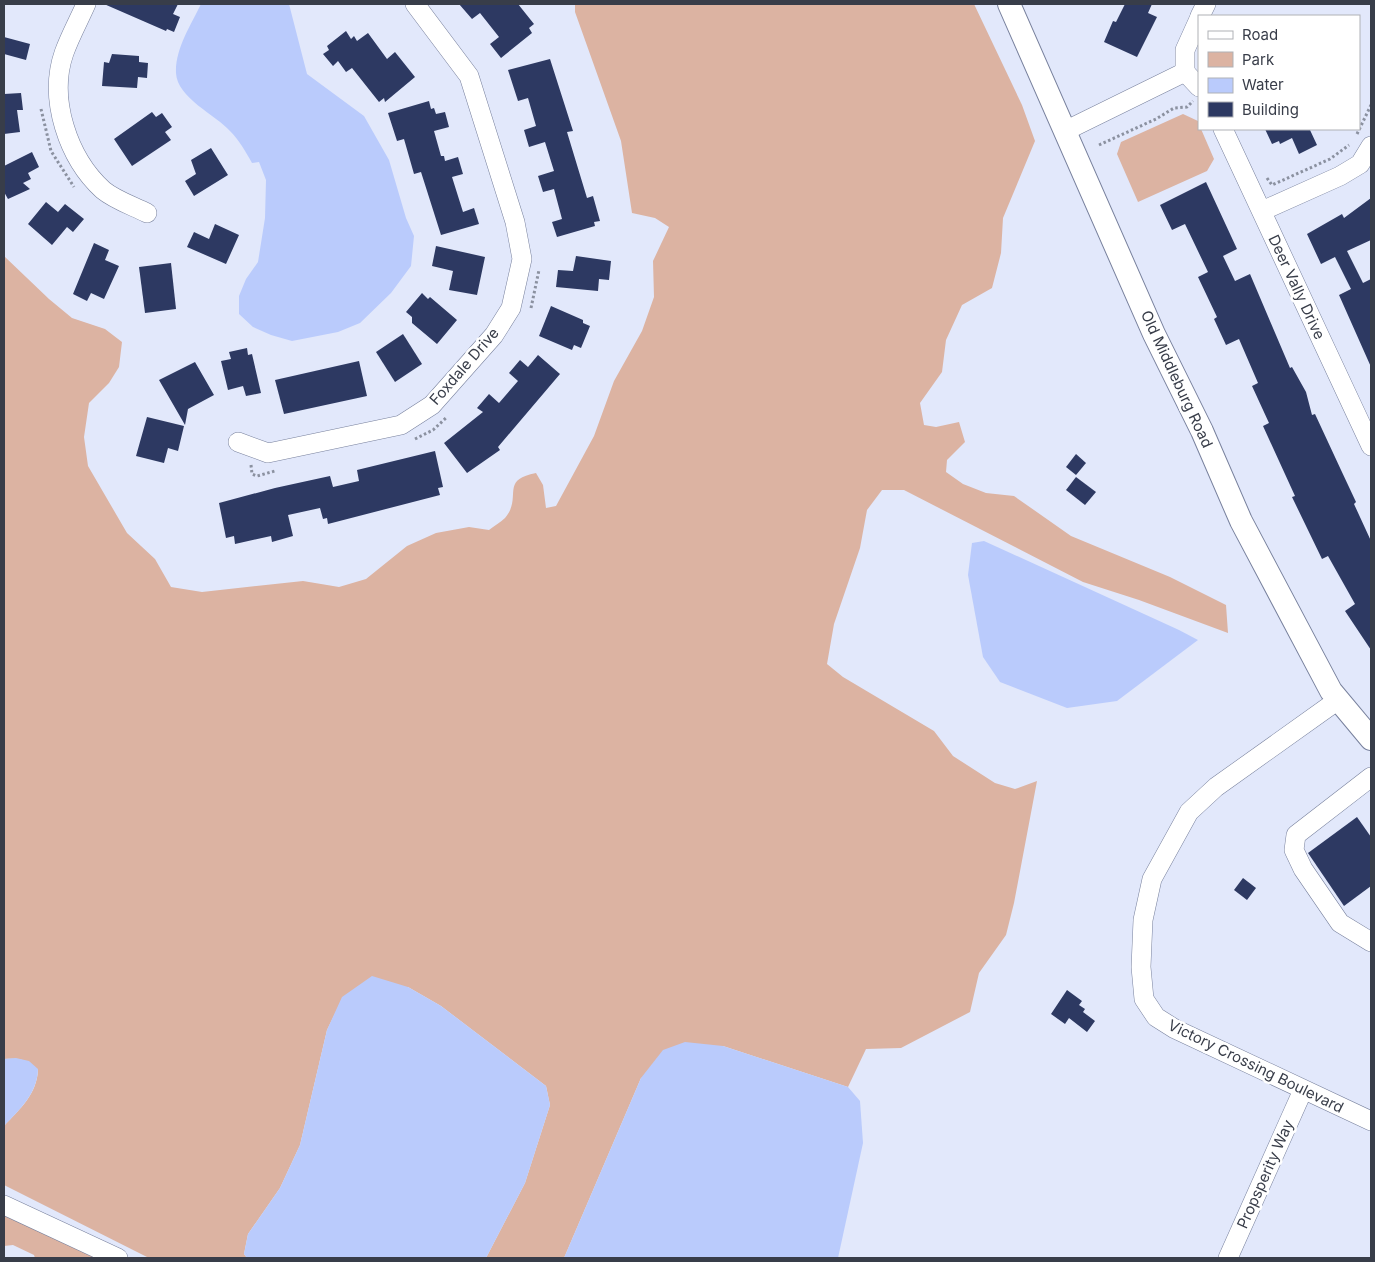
<svg xmlns="http://www.w3.org/2000/svg" width="1375" height="1262" font-family="Inter,sans-serif">
  <style>
    .green { fill: #dcb3a2 }
    .water { fill: #bacbfc }
    .building { fill: #2d3962 }
    .lines { fill: none; stroke-linecap: round; stroke-linejoin: round }
    .minor-casing { stroke: #78819d; stroke-width: 20 }
    .major-casing { stroke: #78819d; stroke-width: 24 }
    .path { stroke: #8b91a0; stroke-width: 3; stroke-dasharray: 2.5 2.5; stroke-linecap: butt }
    .minor { stroke: #fff; stroke-width: 19 }
    .major { stroke: #fff; stroke-width: 22 }
    .labels { text-anchor: middle; dominant-baseline: central; stroke-width: 5; stroke-linejoin: round; paint-order: stroke }
    .street-label { font-size: 15px; fill: #383d49; stroke: #fff }
  </style>
  <rect width="100%" height="100%" fill="#e2e8fb"/>
  <g class="green">
    <path d="M 575,4 L 974,4 L 1022,105 L 1035,141 L 1003,218 L 1001,253 L 992,288 L 962,305 L 946,340 L 942,372 L 920,403 L 924,425 L 936,427 L 959,422 L 965,442 L 947,460 L 946,472 L 963,484 L 986,493 L 1014,496 L 1071,536 L 1170,577 L 1226,605 L 1228,633 L 1139,600 L 1083,582 L 904,490 L 882,490 L 867,510 L 860,548 L 834,624 L 827,664 L 843,677 L 934,731 L 953,756 L 995,783 L 1015,789 L 1037,781 L 1014,903 L 1006,935 L 979,973 L 970,1012 L 901,1048 L 866,1049 L 848,1087 L 723,1046 L 641,1078 L 564,1258 L 486,1258 L 525,1183 L 550,1105 L 546,1086 L 441,1006 L 408,987 L 343,997 L 327,1030 L 300,1145 L 280,1188 L 248,1234 L 244,1254 L 247,1258 L 149,1258 L 4,1185 L 4,1126 C 20,1109 37,1094 38,1070 C 27,1059 19,1058 4,1059 L 4,256 L 49,299 L 72,318 L 105,329 L 122,342 L 119,367 L 109,383 L 89,403 L 84,437 L 88,466 L 127,533 L 155,559 L 171,587 L 202,592 L 303,581 L 339,587 L 366,579 L 407,546 L 436,533 L 469,527 L 489,530 C 494,526 501,522 505,518 C 523,497 499,480 536,473 L 543,485 L 546,508 L 556,506 L 594,436 L 614,381 L 642,331 L 654,297 L 653,261 L 669,227 L 655,218 L 632,213 L 621,141 L 575,12 Z"/>
    <polygon points="1183,114 1198,121 1199,129 1201,129 1214,159 1207,171 1138,202 1117,154 1121,142"/>
    <polygon points="4,1211 104,1258 35,1258 34,1255 13,1245 4,1246"/>
  </g>
  <g class="water">
    <path d="M 201,4 L 289,4 L 307,74 L 364,116 L 389,160 L 406,218 L 414,236 L 411,266 L 391,293 L 360,323 L 338,332 L 292,341 L 271,335 L 253,327 L 239,314 L 239,296 L 246,279 L 258,262 L 265,218 L 266,180 L 259,162 L 252,163 C 246,152 239,140 230,131 C 216,115 177,98 176,73 C 175,49 191,25 201,4 Z"/>
    <polygon points="984,541 1179,630 1198,640 1117,701 1067,708 1000,682 983,657 968,575 972,543"/>
    <polygon points="372,976 408,987 441,1006 546,1086 550,1105 525,1183 486,1258 247,1258 244,1254 248,1234 280,1188 300,1145 327,1030 342,997"/>
    <polygon points="685,1042 723,1046 848,1087 860,1101 863,1143 838,1258 564,1258 641,1078 663,1050"/>
    <path d="M 16,1058 L 29,1061 L 38,1069 C 37,1094 20,1109 4,1126 L 4,1059 Z"/>
  </g>
  <g class="building">
    <polygon points="104,4 178,4 173,14 180,17 174,32 167,29 166,31"/>
    <polygon points="459,4 518,4 534,24 529,28 532,33 501,58 490,44 499,37 480,13 472,19"/>
    <polygon points="1125,4 1152,4 1148,13 1157,17 1137,57 1104,42 1113,21 1116,22"/>
    <polygon points="346,31 351,39 354,36 357,41 368,33 387,59 395,52 415,77 385,102 384,98 379,102 352,68 346,72 338,61 333,66 323,54 329,50 327,46"/>
    <polygon points="4,37 30,44 26,60 4,54"/>
    <polygon points="112,54 139,56 139,62 148,63 147,78 138,77 137,88 102,86 104,62 109,63"/>
    <polygon points="550,59 573,131 567,132 587,198 593,196 600,221 594,222 595,226 557,237 552,222 562,219 554,189 543,192 538,176 554,171 545,142 529,147 524,130 536,126 528,98 518,101 508,70"/>
    <polygon points="21,93 23,110 17,110 20,132 4,134 4,94"/>
    <polygon points="429,101 431,109 434,108 436,114 445,112 449,127 434,131 441,156 444,156 445,161 458,157 463,174 452,177 463,212 474,208 479,224 441,235 421,172 414,174 404,139 397,141 388,113"/>
    <polygon points="152,112 156,117 162,113 172,127 165,132 171,140 132,166 114,139"/>
    <polygon points="1265,129 1313,129 1310,130 1317,145 1299,154 1292,138 1280,144 1279,141 1272,144"/>
    <polygon points="211,148 228,175 194,196 185,181 196,174 191,160"/>
    <polygon points="32,152 39,167 28,173 31,179 23,183 30,189 8,199 4,192 4,166"/>
    <polygon points="1206,182 1237,249 1223,256 1235,281 1250,274 1290,368 1292,367 1306,392 1312,415 1315,414 1341,470 1356,502 1354,504 1371,541 1371,650 1345,611 1355,604 1328,556 1322,559 1292,497 1295,496 1263,426 1269,423 1252,386 1258,383 1239,339 1226,345 1214,319 1217,317 1198,277 1208,272 1185,224 1172,230 1160,205"/>
    <polygon points="1371,198 1371,240 1347,251 1363,283 1371,279 1371,367 1339,295 1351,289 1335,257 1321,264 1307,234 1342,214 1344,218"/>
    <polygon points="46,202 58,212 65,204 84,219 73,232 67,227 52,245 28,224"/>
    <polygon points="215,224 239,235 226,264 187,247 194,232 209,239"/>
    <polygon points="94,243 109,250 105,260 119,266 104,299 91,293 87,301 73,294"/>
    <polygon points="436,246 485,257 477,295 449,290 453,271 432,266"/>
    <polygon points="576,256 611,261 609,280 599,279 598,291 556,287 558,270 573,271"/>
    <polygon points="171,263 176,309 145,313 139,267"/>
    <polygon points="422,293 428,299 430,297 457,320 437,344 412,323 412,317 406,312"/>
    <polygon points="551,306 583,320 583,323 590,326 581,348 574,345 572,350 539,336"/>
    <polygon points="403,334 422,364 395,382 376,352"/>
    <polygon points="247,348 248,355 252,354 261,393 246,396 243,386 228,390 221,361 231,359 229,352"/>
    <polygon points="538,355 560,374 498,447 500,450 467,473 444,443 483,412 477,408 489,394 499,403 518,381 509,373 520,360 528,367"/>
    <polygon points="359,361 367,396 284,414 275,380"/>
    <polygon points="195,362 214,395 188,409 185,425 159,380"/>
    <polygon points="147,417 184,426 178,451 168,448 164,463 136,456"/>
    <polygon points="435,451 443,487 438,488 440,495 328,524 327,518 323,519 320,508 288,515 293,536 272,542 271,536 235,544 234,536 226,538 219,503 275,488 330,476 333,487 359,481 357,470"/>
    <polygon points="1076,454 1086,463 1076,475 1066,467"/>
    <polygon points="1076,477 1096,492 1085,505 1066,490"/>
    <polygon points="1357,817 1371,837 1371,886 1344,906 1308,853"/>
    <polygon points="1243,878 1256,888 1247,900 1234,890"/>
    <polygon points="1067,990 1082,1001 1079,1005 1085,1009 1083,1012 1095,1021 1087,1032 1069,1018 1065,1024 1051,1014"/>
  </g>
  <g class="lines">
    <defs>
      <g id="minor">
        <path d="M 86,4 C 79,20 70,36 64,53 C 48,99 68,158 103,190 C 115,200 133,206 147,213"/>
        <polyline points="1200,16 1206,4"/>
        <polyline points="1185,72 1185,50 1199,19"/>
        <polyline points="1185,72 1199,87"/>
        <polyline points="1223,129 1371,446"/>
        <polyline points="1065,131 1185,72"/>
        <polyline points="1262,211 1340,176 1360,164 1371,146"/>
        <polyline points="238,442 268,453 401,425 432,405 494,335 511,308 522,259 515,222 469,76 415,4"/>
        <polyline points="1338,700 1216,787 1189,812 1152,879 1143,920 1141,967 1144,999 1156,1017 1175,1029 1371,1121"/>
        <polyline points="1371,777 1296,835 1294,850 1303,869 1340,923 1371,942"/>
        <polyline points="4,1205 118,1258"/>
        <polyline points="1228,1258 1303,1090"/>
      </g>
      <polyline id="major" points="1009,4 1154,334 1202,431 1241,521 1331,691 1371,739"/>
    </defs>
    <use href="#minor" class="minor-casing"/>
    <use href="#major" class="major-casing"/>
    <g class="path">
      <polyline points="41,109 51,151 74,187"/>
      <polyline points="1357,134 1371,105"/>
      <polyline points="1099,145 1156,119 1174,108 1187,107 1193,101"/>
      <polyline points="1267,178 1272,185 1330,159 1349,145"/>
      <polyline points="531,308 539,270"/>
      <polyline points="415,439 433,430 447,417"/>
      <polyline points="251,465 252,474 257,476 275,471"/>
    </g>
    <use href="#minor" class="minor"/>
    <use href="#major" class="major"/>
  </g>
  <g class="labels">
    <g class="street-label">
      <text transform="translate(1297 287) rotate(65)">Deer Vally Drive</text>
      <text transform="translate(464 366) rotate(-49)">Foxdale Drive</text>
      <text transform="translate(1177 379) rotate(65)">Old Middleburg Road</text>
      <text transform="translate(1256 1066) rotate(26)">Victory Crossing Boulevard</text>
      <text transform="translate(1265 1174) rotate(-66)">Propsperity Way</text>
    </g>
  </g>
  <rect width="1375" height="1262" fill="none" stroke="#383d49" stroke-width="10"/>
  <rect x="1198" y="15" width="162" height="115" fill="#ffffff" stroke="#afb1b6"/>
  <rect x="1208" y="31" width="25" height="8" fill="#ffffff" stroke="#afb1b6"/>
  <text x="1242" y="40" font-size="15" fill="#383d49">Road</text>
  <rect x="1208" y="52" width="25" height="15" fill="#dcb3a2" stroke="#afb1b6"/>
  <text x="1242" y="65" font-size="15" fill="#383d49">Park</text>
  <rect x="1208" y="78" width="25" height="15" fill="#bacbfc" stroke="#afb1b6"/>
  <text x="1242" y="90" font-size="15" fill="#383d49">Water</text>
  <rect x="1208" y="102" width="25" height="15" fill="#2d3962" stroke="#afb1b6"/>
  <text x="1242" y="115" font-size="15" fill="#383d49">Building</text>
</svg>
